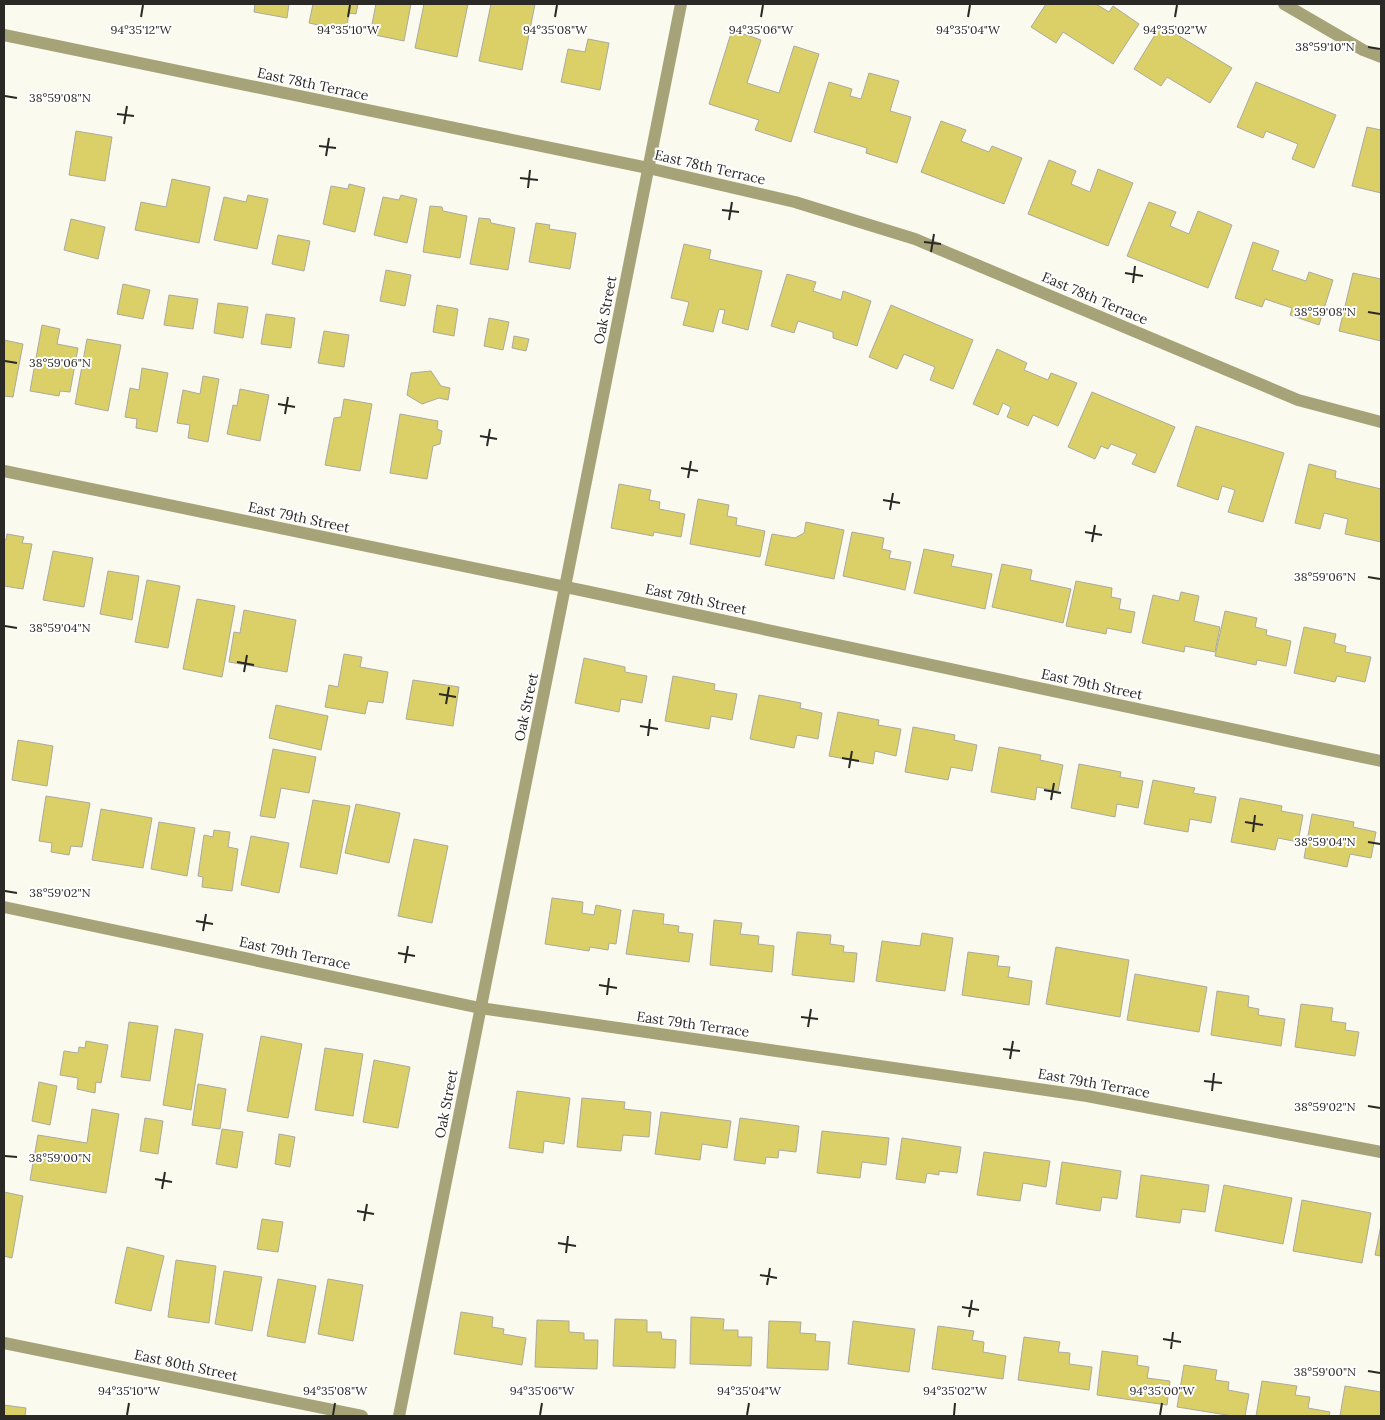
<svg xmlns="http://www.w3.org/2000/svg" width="1385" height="1420" font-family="Lora,serif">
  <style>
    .building { fill: #dbcf67; stroke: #abaa9f }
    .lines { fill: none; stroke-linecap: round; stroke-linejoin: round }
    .minor { stroke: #a7a379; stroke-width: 12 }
    .ticks { fill: none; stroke: #2a2925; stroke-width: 2 }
    .labels { text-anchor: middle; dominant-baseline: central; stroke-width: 4; stroke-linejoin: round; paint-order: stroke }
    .street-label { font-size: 14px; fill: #2a2925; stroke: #fff }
    .ticks-label { font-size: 12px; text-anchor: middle; fill: #2a2925; stroke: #fff; stroke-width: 4; stroke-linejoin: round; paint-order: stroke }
  </style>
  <rect width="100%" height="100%" fill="#fbfaee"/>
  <g class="building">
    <polygon points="255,4 289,4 287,18 254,12"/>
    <polygon points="313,4 358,4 356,14 349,13 346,31 309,23"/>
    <polygon points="376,4 411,4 404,41 370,34"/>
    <polygon points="424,4 468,4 457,57 415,48"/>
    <polygon points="491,4 535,4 522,70 479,61"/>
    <polygon points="1046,4 1096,4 1109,12 1113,6 1139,24 1113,64 1063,32 1056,43 1031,27"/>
    <polygon points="1161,25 1232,68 1210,103 1167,77 1161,86 1134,69"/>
    <polygon points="732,30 761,40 747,83 779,93 794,46 819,54 791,142 755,130 759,120 709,104"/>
    <polygon points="588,39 609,43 600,90 561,82 568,49 585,52"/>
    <polygon points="869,73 899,81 890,111 911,117 897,163 866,153 867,148 814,132 829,82 852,89 850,96 861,99"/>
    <polygon points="1256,82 1336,115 1314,168 1292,159 1298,144 1266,131 1263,138 1237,127"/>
    <polygon points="941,121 966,130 961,141 989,152 992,146 1022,158 1004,204 921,172"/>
    <polygon points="1367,127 1381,130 1381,193 1352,186"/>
    <polygon points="76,131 112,137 105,181 69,175"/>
    <polygon points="1049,160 1076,171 1071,184 1090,192 1098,169 1133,183 1108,246 1028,214"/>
    <polygon points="172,179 210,187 199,243 135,230 141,202 166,207"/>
    <polygon points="349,184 365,188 355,232 323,224 331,186 348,189"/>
    <polygon points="248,195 268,199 257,249 214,240 224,197 246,202"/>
    <polygon points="401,195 417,199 407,243 374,235 383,197 399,200"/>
    <polygon points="1149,202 1176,212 1170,226 1189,234 1198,211 1232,225 1208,288 1127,256"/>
    <polygon points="430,206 442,207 443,211 467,216 460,258 423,252"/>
    <polygon points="479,218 490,219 491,223 515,228 508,270 470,264"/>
    <polygon points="71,219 105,227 98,259 64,250"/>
    <polygon points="536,223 550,225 549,229 576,233 570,269 529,262"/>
    <polygon points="278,235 310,241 304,271 272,264"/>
    <polygon points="1253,242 1279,251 1272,270 1306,281 1309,272 1333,280 1319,325 1290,315 1292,308 1265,299 1262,307 1235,298"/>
    <polygon points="684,244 711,250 709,259 762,271 748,330 722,323 725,310 719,309 713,332 683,325 689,302 671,298"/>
    <polygon points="386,270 411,275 405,306 380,301"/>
    <polygon points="1353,273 1381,279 1381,341 1339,331"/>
    <polygon points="787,274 816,282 813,291 841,300 843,291 871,301 857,346 833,338 833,332 798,321 794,333 771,326"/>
    <polygon points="123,284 150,290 143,319 117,314"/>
    <polygon points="169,295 198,299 193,329 164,325"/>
    <polygon points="218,303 248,307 243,338 214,333"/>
    <polygon points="437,305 458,309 454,336 433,332"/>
    <polygon points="891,305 973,340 953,389 930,380 935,367 904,354 897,369 869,357"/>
    <polygon points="266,314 295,318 291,348 261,344"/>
    <polygon points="489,318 509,322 503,350 484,346"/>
    <polygon points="42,325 60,329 57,344 78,348 70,392 60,391 59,396 30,391"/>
    <polygon points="324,331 349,335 344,367 318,363"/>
    <polygon points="514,336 529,339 526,351 512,348"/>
    <polygon points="87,339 121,345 108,411 75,404"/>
    <polygon points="4,340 23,344 13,397 4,396"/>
    <polygon points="997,349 1027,363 1024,370 1048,380 1051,373 1077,383 1058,426 1033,415 1028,426 1007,417 1011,407 1003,403 998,415 973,404"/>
    <polygon points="142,368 168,373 157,432 136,428 137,419 125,417 130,388 139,390"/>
    <polygon points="431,371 441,386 450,388 448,400 439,398 422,404 407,395 411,373"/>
    <polygon points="203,376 219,379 208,442 188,438 190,425 177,423 183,390 200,394"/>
    <polygon points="240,389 269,395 260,441 227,434 233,405 237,406"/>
    <polygon points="1092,392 1175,427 1155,473 1132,464 1137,454 1111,444 1108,449 1101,446 1095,459 1068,447"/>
    <polygon points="344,399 372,404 360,471 325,465 334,418 341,417"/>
    <polygon points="400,414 438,421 437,429 442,431 440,444 433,446 427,479 390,473"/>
    <polygon points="1196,426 1284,453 1263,522 1228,512 1235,490 1222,486 1218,500 1177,486"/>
    <polygon points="1309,464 1336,471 1335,478 1381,489 1381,542 1345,534 1348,519 1324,513 1320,529 1295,523"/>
    <polygon points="619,484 651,490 649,500 660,502 659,509 685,514 681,537 654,532 653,536 611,528"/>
    <polygon points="698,499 729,505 727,516 737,518 736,525 765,531 760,557 690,544"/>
    <polygon points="806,522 844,530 834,579 765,565 772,534 795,538 804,533"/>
    <polygon points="852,532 884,538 882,549 891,551 889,558 911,562 905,590 843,576"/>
    <polygon points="7,534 24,537 22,543 32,544 23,589 4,586 4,539 6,540"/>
    <polygon points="924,549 954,555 951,566 992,574 985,609 914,593"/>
    <polygon points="53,551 93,558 84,607 43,600"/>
    <polygon points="1002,564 1032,570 1030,580 1071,589 1063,623 992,607"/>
    <polygon points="108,571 139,576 132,620 100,614"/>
    <polygon points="147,580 180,586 168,648 135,642"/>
    <polygon points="1076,581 1112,588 1111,597 1121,599 1119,609 1135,612 1131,633 1107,628 1106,634 1066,626"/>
    <polygon points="1181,592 1199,596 1194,621 1220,627 1215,652 1185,646 1184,652 1142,643 1153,595 1179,601"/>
    <polygon points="197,599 235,606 222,677 183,669"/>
    <polygon points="244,610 296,620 287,672 229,662 234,632 240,633"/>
    <polygon points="1225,611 1257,618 1255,627 1267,630 1266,635 1291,641 1286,666 1257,660 1256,665 1215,656"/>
    <polygon points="1304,627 1336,634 1334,643 1346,646 1345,652 1371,657 1365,682 1337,676 1335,682 1294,673"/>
    <polygon points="344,654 362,657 360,667 388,672 383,703 368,701 365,714 325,707 329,685 338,687"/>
    <polygon points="584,658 625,667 625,672 647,676 642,703 621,699 619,712 575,703"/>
    <polygon points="673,676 715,684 714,690 737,694 732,720 711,716 709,729 665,721"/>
    <polygon points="413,680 459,687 453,726 406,719"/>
    <polygon points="759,695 801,703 800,708 822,713 818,739 797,735 794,748 750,739"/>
    <polygon points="276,705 328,716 321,750 269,738"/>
    <polygon points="838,712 879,720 878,725 901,729 896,756 875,751 873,764 829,756"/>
    <polygon points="913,727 955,735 954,740 977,745 972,771 951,767 948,780 905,772"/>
    <polygon points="18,740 53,746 47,786 12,780"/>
    <polygon points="999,747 1041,755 1040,760 1063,765 1058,791 1037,787 1035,800 991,792"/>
    <polygon points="273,749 316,757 309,793 281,788 275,818 260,816"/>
    <polygon points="1079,764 1121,772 1120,777 1143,781 1138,808 1117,804 1115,817 1071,808"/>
    <polygon points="1153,780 1195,788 1193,793 1216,797 1211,823 1190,819 1188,832 1144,824"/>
    <polygon points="46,796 90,803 82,847 71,846 69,855 51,852 52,843 39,841"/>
    <polygon points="1240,798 1282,806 1281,811 1303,815 1298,842 1278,838 1275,850 1231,842"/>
    <polygon points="313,800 350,806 337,874 300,867"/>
    <polygon points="356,804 400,813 389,863 345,853"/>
    <polygon points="101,809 152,818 143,868 92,860"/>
    <polygon points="1312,814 1354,822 1353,827 1376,832 1371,858 1350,854 1347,867 1304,858"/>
    <polygon points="159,822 195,828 187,876 151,869"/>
    <polygon points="214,830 230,832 228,847 238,849 232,891 202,887 203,877 198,876 204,835 213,837"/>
    <polygon points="251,836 289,843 279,893 241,885"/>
    <polygon points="414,839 448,846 432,923 398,916"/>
    <polygon points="552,898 583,902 582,913 594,915 596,905 621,910 616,944 609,943 608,950 590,947 589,951 545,944"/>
    <polygon points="633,910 664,914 663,924 679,926 678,932 693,934 689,962 626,954"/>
    <polygon points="714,920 742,923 740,934 759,936 758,944 774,946 772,972 710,965"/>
    <polygon points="797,932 831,935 830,944 844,946 843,952 857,953 854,982 792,975"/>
    <polygon points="922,933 953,938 945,991 876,981 882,941 920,946"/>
    <polygon points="1056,947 1129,960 1120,1017 1046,1004"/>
    <polygon points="968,952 999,956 997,966 1010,967 1008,977 1032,981 1029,1005 962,995"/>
    <polygon points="1135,974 1207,987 1199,1032 1127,1020"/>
    <polygon points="1217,991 1249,996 1248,1007 1259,1009 1258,1015 1285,1019 1281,1046 1211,1035"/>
    <polygon points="1301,1004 1333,1008 1331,1021 1346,1023 1345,1030 1359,1032 1355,1056 1295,1047"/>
    <polygon points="129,1022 158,1026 150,1081 121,1077"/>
    <polygon points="175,1029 203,1034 191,1110 163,1105"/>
    <polygon points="261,1036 302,1044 288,1118 247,1111"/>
    <polygon points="86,1041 108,1045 101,1083 96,1082 95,1093 77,1089 78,1078 60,1075 64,1051 78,1053 79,1047 85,1048"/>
    <polygon points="325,1048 363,1054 353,1116 315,1110"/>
    <polygon points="374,1060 410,1067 398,1128 363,1122"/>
    <polygon points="39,1082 57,1086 50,1125 32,1121"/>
    <polygon points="198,1084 226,1089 220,1129 192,1125"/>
    <polygon points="517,1091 570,1098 564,1144 544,1141 543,1153 509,1148"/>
    <polygon points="582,1098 625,1102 624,1109 651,1112 649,1137 623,1135 621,1151 577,1147"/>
    <polygon points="92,1109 119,1114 106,1193 30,1180 38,1135 87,1143"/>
    <polygon points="661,1112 731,1121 727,1148 702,1144 700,1160 655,1154"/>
    <polygon points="145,1118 163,1121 158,1154 140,1151"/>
    <polygon points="740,1118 799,1126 796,1152 779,1150 778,1158 766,1157 765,1164 734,1160"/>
    <polygon points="222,1129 243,1132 237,1168 216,1164"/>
    <polygon points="822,1131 889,1138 886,1165 862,1162 860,1178 817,1173"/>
    <polygon points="279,1134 295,1137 290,1167 275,1164"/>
    <polygon points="902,1138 961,1147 957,1173 939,1171 939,1175 927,1173 925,1183 896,1179"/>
    <polygon points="984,1152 1050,1161 1046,1187 1023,1183 1020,1201 977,1195"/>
    <polygon points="1062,1162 1121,1171 1117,1199 1102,1197 1100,1211 1056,1204"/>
    <polygon points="1141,1175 1209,1185 1205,1212 1182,1209 1180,1223 1136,1217"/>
    <polygon points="1224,1185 1292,1198 1283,1244 1215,1231"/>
    <polygon points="4,1192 23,1196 12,1258 4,1256"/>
    <polygon points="1302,1200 1371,1213 1362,1263 1293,1251"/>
    <polygon points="262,1219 283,1222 278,1252 257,1249"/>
    <polygon points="1381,1225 1381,1256 1375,1255"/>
    <polygon points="127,1247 164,1256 151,1311 115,1303"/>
    <polygon points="176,1260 216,1266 209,1323 168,1317"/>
    <polygon points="224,1271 262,1277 252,1331 215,1324"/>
    <polygon points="278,1279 316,1286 305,1343 267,1336"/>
    <polygon points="328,1279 363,1285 353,1341 318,1334"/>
    <polygon points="461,1312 493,1317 492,1327 504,1329 503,1334 526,1338 522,1365 454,1354"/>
    <polygon points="691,1317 724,1319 723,1330 738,1330 738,1337 752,1337 751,1366 690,1364"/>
    <polygon points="615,1319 647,1320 647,1332 661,1332 662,1339 676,1340 675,1368 613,1366"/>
    <polygon points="537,1320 569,1321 569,1332 584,1333 584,1340 598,1340 597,1369 535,1367"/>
    <polygon points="769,1321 801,1322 800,1333 816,1334 815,1341 830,1342 828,1370 767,1368"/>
    <polygon points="853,1321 915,1329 909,1372 848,1364"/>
    <polygon points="938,1326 974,1331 972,1340 984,1342 983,1352 1006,1356 1003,1379 932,1369"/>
    <polygon points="1024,1337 1060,1342 1058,1352 1070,1353 1069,1364 1092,1367 1089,1390 1018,1380"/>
    <polygon points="1102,1351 1138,1356 1137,1365 1149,1367 1147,1378 1170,1381 1167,1405 1097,1395"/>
    <polygon points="1184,1365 1217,1370 1215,1380 1229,1382 1228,1390 1249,1394 1245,1416 1233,1416 1177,1407"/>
    <polygon points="1262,1381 1297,1386 1295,1395 1310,1397 1308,1408 1330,1412 1329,1416 1256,1416"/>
    <polygon points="1345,1386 1381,1392 1381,1416 1340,1416"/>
    <polygon points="4,1405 26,1408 25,1416 4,1416"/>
  </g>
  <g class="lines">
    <g class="minor">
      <polyline points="1284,4 1363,50 1381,57"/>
      <polyline points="4,35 648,168 795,202 915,239 1298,400 1381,422"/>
      <polyline points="4,471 585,591 1381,761"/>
      <polyline points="4,907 480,1008 1087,1096 1381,1152"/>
      <polyline points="4,1343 362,1416"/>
      <path d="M 399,1416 C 493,945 588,475 681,4"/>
    </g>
  </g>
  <path class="ticks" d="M 141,17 L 143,5M 348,17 L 350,5M 555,17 L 557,5M 761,17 L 763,5M 968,17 L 970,5M 1175,17 L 1177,5M 1368,47 L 1380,49M 5,96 L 17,98M 117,114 L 134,116M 124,124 L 127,106M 319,146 L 336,148M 326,156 L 329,138M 520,178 L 538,180M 528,188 L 530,170M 722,210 L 739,212M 729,220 L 732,202M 924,242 L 941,244M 931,252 L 934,234M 1125,273 L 1143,276M 1133,283 L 1135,266M 1368,312 L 1380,314M 5,361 L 17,363M 278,404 L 295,407M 285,414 L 288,397M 480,436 L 497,439M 487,446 L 490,429M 681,468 L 698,471M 688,478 L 691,461M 883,500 L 900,503M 890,510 L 893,493M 1085,532 L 1102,535M 1092,542 L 1095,525M 1368,577 L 1380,579M 5,626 L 17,628M 237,662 L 254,665M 244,672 L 247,655M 439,694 L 456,697M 446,704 L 449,687M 640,726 L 658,729M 648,736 L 650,719M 842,758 L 859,761M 849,768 L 852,751M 1044,790 L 1061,793M 1051,800 L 1054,783M 1245,822 L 1263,825M 1253,832 L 1255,815M 1368,842 L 1380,844M 5,891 L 17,893M 196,921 L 213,924M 203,931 L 206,914M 398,953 L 415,956M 405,963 L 408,946M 599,985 L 617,988M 607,995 L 609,978M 801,1017 L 818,1019M 808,1027 L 811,1009M 1003,1049 L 1020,1051M 1010,1059 L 1013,1041M 1204,1081 L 1222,1083M 1212,1091 L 1214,1073M 1368,1106 L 1380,1108M 5,1156 L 17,1157M 155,1179 L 172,1182M 162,1189 L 165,1172M 357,1211 L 374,1214M 364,1221 L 367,1204M 558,1243 L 576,1246M 566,1253 L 568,1236M 760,1275 L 777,1278M 767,1285 L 770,1268M 962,1307 L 979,1310M 969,1317 L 972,1300M 1163,1339 L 1181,1342M 1171,1349 L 1173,1332M 1368,1371 L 1380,1373M 127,1415 L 129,1403M 333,1415 L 335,1403M 540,1415 L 542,1403M 747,1415 L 749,1403M 954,1415 L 955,1403M 1160,1415 L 1162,1403"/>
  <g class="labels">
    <g class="street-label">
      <text transform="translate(313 84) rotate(12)">East 78th Terrace</text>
      <text transform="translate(710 167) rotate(13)">East 78th Terrace</text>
      <text transform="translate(1095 298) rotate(23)">East 78th Terrace</text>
      <text transform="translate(605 310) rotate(-79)">Oak Street</text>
      <text transform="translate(299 517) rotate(12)">East 79th Street</text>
      <text transform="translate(696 599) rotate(12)">East 79th Street</text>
      <text transform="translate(1092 684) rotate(12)">East 79th Street</text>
      <text transform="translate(526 707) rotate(-78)">Oak Street</text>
      <text transform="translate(295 953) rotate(12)">East 79th Terrace</text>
      <text transform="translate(693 1024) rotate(8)">East 79th Terrace</text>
      <text transform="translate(1094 1083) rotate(10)">East 79th Terrace</text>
      <text transform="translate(446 1104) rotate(-79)">Oak Street</text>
      <text transform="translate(186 1365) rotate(12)">East 80th Street</text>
    </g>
  </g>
  <g class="ticks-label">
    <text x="141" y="34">94°35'12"W</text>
    <text x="348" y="34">94°35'10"W</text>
    <text x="555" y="34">94°35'08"W</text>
    <text x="761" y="34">94°35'06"W</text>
    <text x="968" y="34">94°35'04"W</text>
    <text x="1175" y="34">94°35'02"W</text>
    <text x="1325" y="51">38°59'10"N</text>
    <text x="60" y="102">38°59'08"N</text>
    <text x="1325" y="316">38°59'08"N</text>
    <text x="60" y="367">38°59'06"N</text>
    <text x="1325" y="581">38°59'06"N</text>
    <text x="60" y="632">38°59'04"N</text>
    <text x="1325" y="846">38°59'04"N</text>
    <text x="60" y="897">38°59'02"N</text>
    <text x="1325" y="1111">38°59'02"N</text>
    <text x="60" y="1162">38°59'00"N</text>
    <text x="1325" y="1376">38°59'00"N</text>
    <text x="129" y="1395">94°35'10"W</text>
    <text x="335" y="1395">94°35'08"W</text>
    <text x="542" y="1395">94°35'06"W</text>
    <text x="749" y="1395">94°35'04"W</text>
    <text x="955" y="1395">94°35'02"W</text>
    <text x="1162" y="1395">94°35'00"W</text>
  </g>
  <rect width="1385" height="1420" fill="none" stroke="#2a2925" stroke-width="10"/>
</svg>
